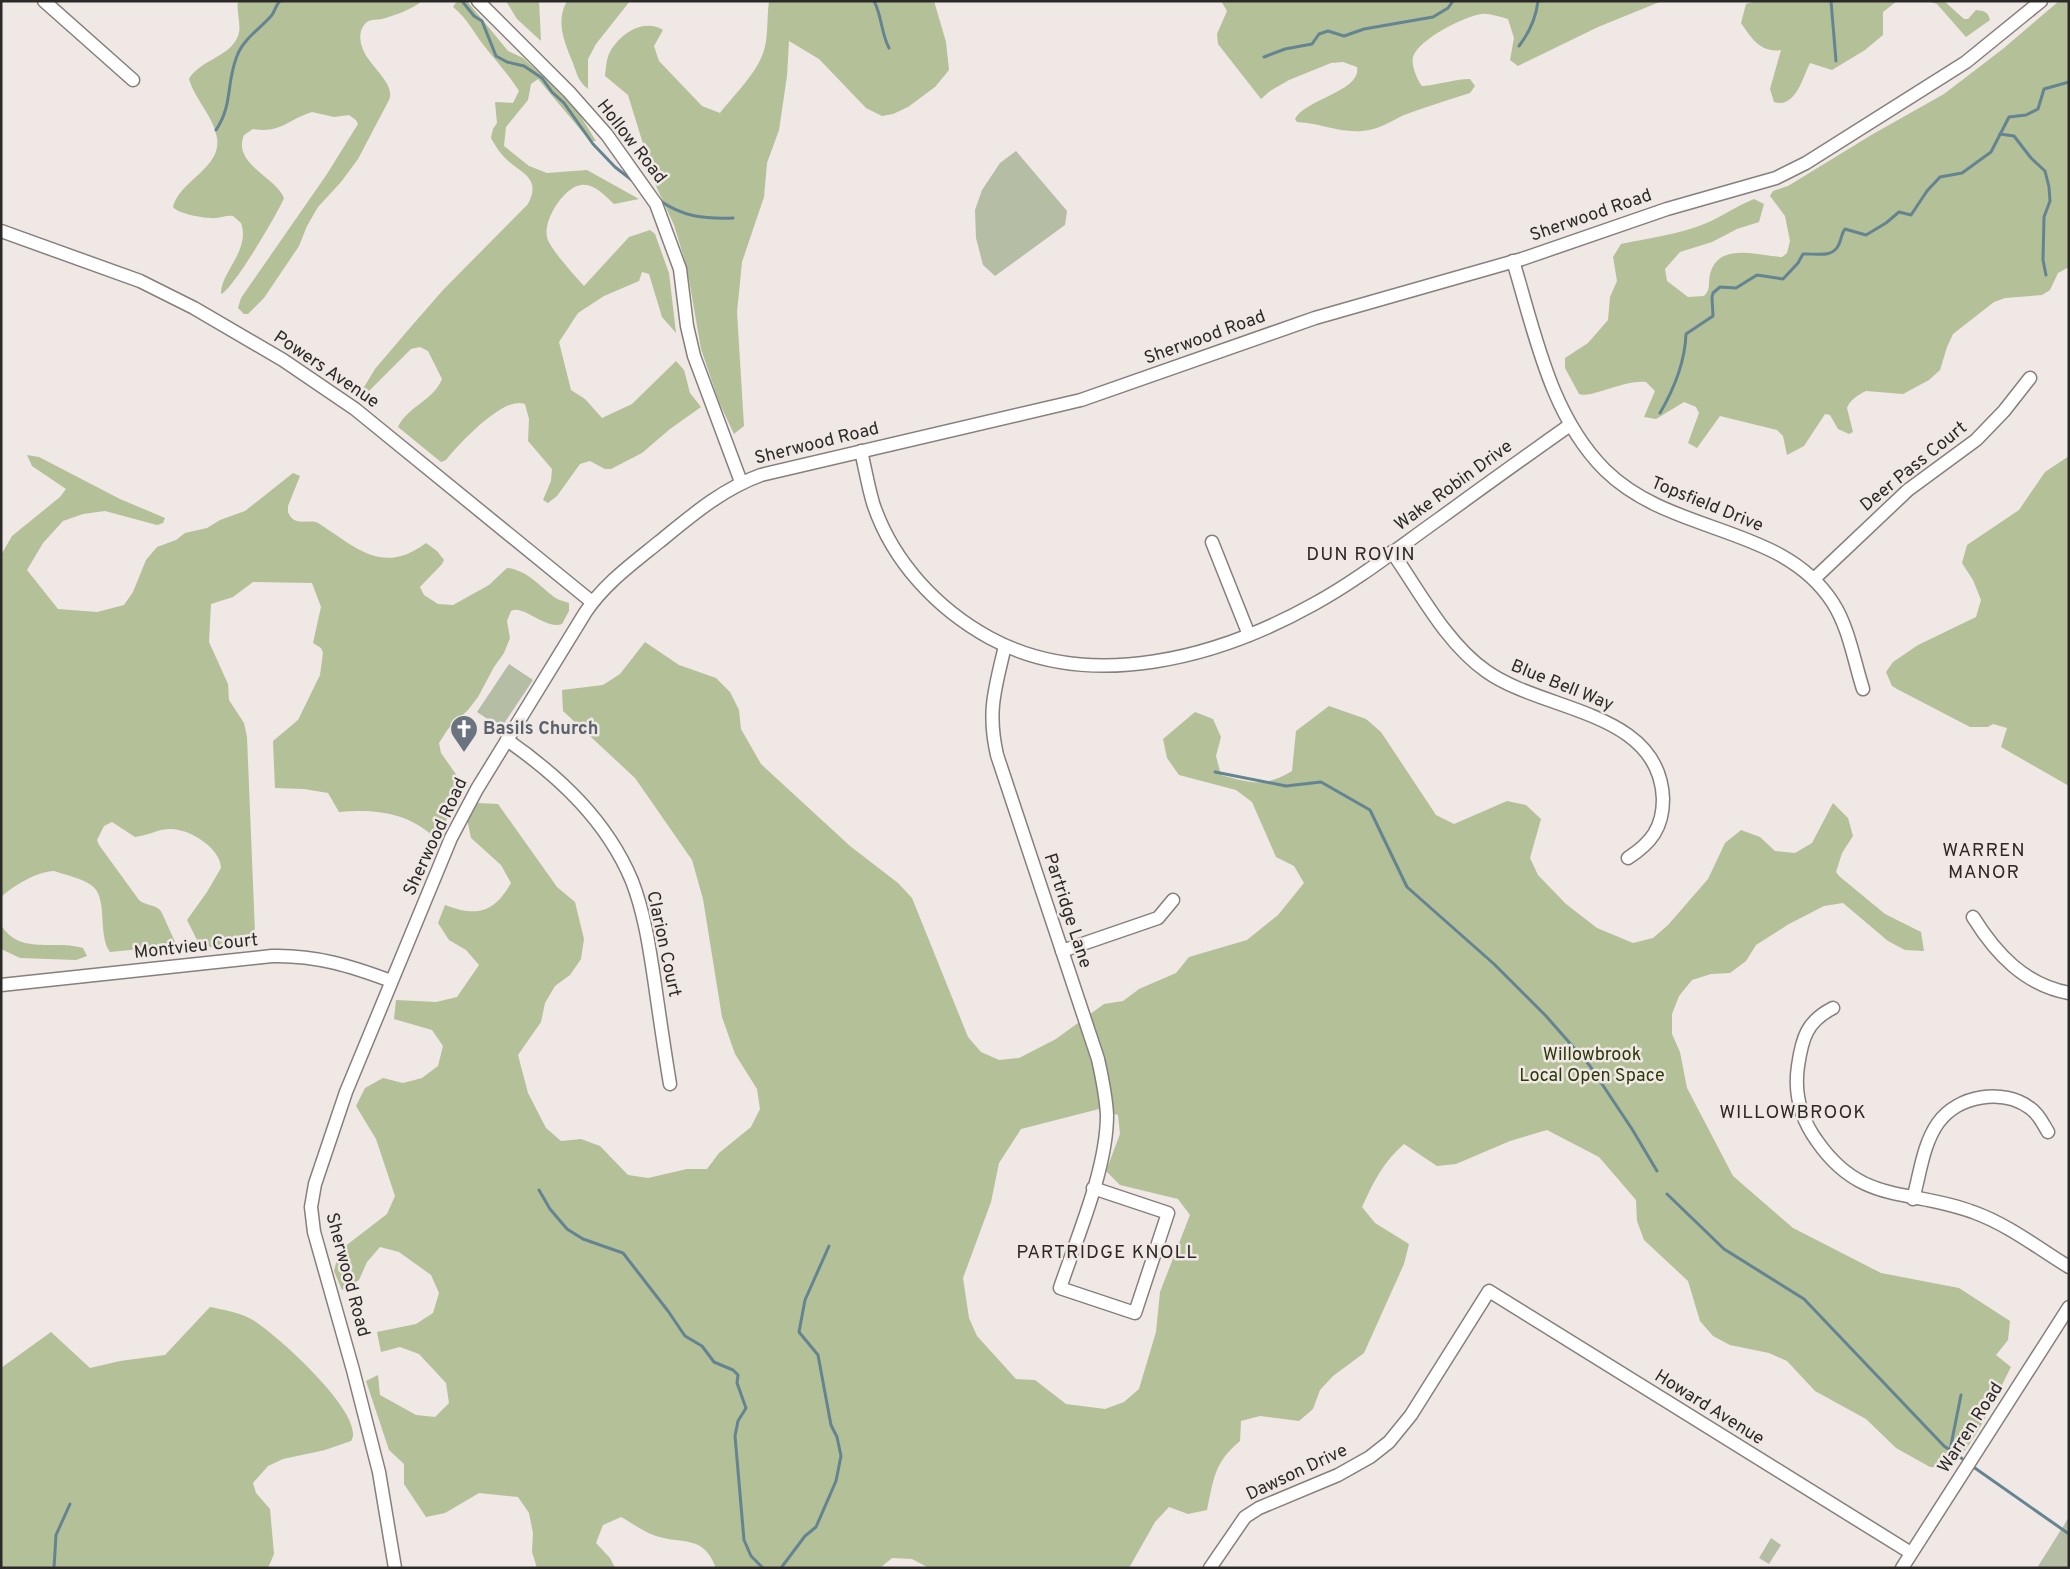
<svg xmlns="http://www.w3.org/2000/svg" width="2070" height="1569" font-family="Overpass,sans-serif">
  <style>
    .green { fill: #b5bda5 }
    .forest { fill: #b3c098; fill-rule: evenodd }
    .lines { fill: none; stroke-linecap: round; stroke-linejoin: round }
    .stream { stroke: #658492; stroke-width: 3 }
    .minor-casing { stroke: #867f7c; stroke-width: 15 }
    .minor { stroke: #fff; stroke-width: 12 }
    .labels { text-anchor: middle; dominant-baseline: central; stroke-width: 5; stroke-linejoin: round; paint-order: stroke }
    .street-label { font-size: 18px; fill: #2c2a28; stroke: #efe8e4 }
    .worship-label { font-size: 18px; font-weight: bold; fill: #5b616d; stroke: #efe8e4; text-anchor: start }
    .park-label { font-size: 18px; fill: #2c3808; stroke: #efe8e4 }
    .neighbourhood-label { font-size: 19px; letter-spacing: 1px; fill: #2e2826; stroke: #efe8e4 }
  </style>
  <rect width="100%" height="100%" fill="#efe8e4"/>
  <g class="green">
    <polygon points="1016,151 1067,211 1065,225 995,276 983,265 976,238 975,210 982,190 1000,163"/>
    <polygon points="509,664 533,680 501,728 477,712"/>
    <polygon points="2069,1517 2069,1568 2037,1568"/>
    <polygon points="1771,1538 1781,1545 1769,1564 1759,1558"/>
  </g>
  <g class="forest">
    <path d="M 238,1 L 422,1 C 411,10 395,15 382,19 C 377,20 371,19 367,22 C 364,24 362,28 361,31 C 354,60 398,79 389,100 L 358,159 L 341,182 L 318,207 L 307,226 L 299,246 L 264,298 L 248,314 L 244,314 L 238,308 L 241,298 L 327,174 L 358,124 L 356,120 L 349,115 L 334,117 L 312,112 C 289,119 280,134 253,129 L 244,135 C 232,164 275,176 284,198 C 278,213 232,291 221,294 C 220,273 251,250 241,223 L 233,216 C 226,215 222,218 216,218 C 207,219 178,214 173,207 C 179,181 222,168 217,138 C 213,115 195,100 189,79 C 200,60 230,57 238,36 C 242,26 236,12 238,1 Z"/>
    <path d="M 457,1 L 467,1 L 508,51 L 523,58 L 544,77 L 578,112 L 596,141 L 590,141 L 538,79 L 531,84 L 528,100 L 506,127 L 504,146 L 529,166 L 547,173 L 587,170 L 639,199 L 614,204 C 605,196 594,183 581,185 C 564,187 543,220 547,237 C 549,248 576,277 584,286 L 629,237 L 650,230 L 655,234 L 669,273 L 676,333 L 662,317 L 649,274 L 642,272 L 639,281 L 604,296 L 578,313 L 559,342 L 571,390 L 585,399 L 602,418 L 632,404 L 676,361 L 684,370 L 690,393 L 701,407 L 670,429 L 642,453 L 611,469 L 605,469 L 590,461 L 580,464 L 557,496 L 548,503 L 543,500 L 551,481 L 552,469 L 528,441 L 529,419 L 525,404 C 504,395 459,444 446,460 L 441,462 L 398,427 C 407,407 434,400 442,379 L 428,351 L 420,347 L 411,349 L 370,390 L 365,394 L 361,392 L 375,369 L 409,329 L 443,290 L 528,204 C 542,177 521,174 505,158 C 499,152 495,145 491,138 L 493,129 L 497,123 L 495,102 L 513,103 L 519,91 C 509,75 497,62 485,47 C 474,33 467,18 453,7 Z"/>
    <polygon points="506,1 539,1 541,41 517,19"/>
    <path d="M 567,1 L 630,1 L 596,44 L 588,59 L 588,89 C 578,81 577,74 573,63 C 565,43 555,22 567,1 Z"/>
    <path d="M 769,1 L 934,1 L 946,42 L 949,70 L 935,87 L 908,107 L 893,114 L 882,116 L 866,108 L 819,59 L 789,41 L 787,76 L 779,130 L 767,163 L 764,197 L 742,262 L 737,312 L 744,426 L 734,434 L 719,402 L 701,349 L 687,268 L 674,225 L 656,186 L 628,95 L 605,76 C 606,69 606,59 610,52 C 620,34 643,18 663,30 L 654,46 L 659,61 L 702,106 L 720,113 C 736,92 763,68 766,41 C 768,28 767,16 769,1 Z"/>
    <path d="M 1221,1 L 1662,1 L 1598,27 L 1518,66 L 1510,60 L 1514,38 L 1508,19 C 1500,17 1489,13 1481,14 C 1463,17 1419,39 1413,57 C 1411,65 1417,80 1422,86 C 1439,85 1454,79 1470,79 L 1475,86 L 1470,93 C 1448,100 1425,107 1404,115 C 1393,120 1381,128 1369,130 C 1343,135 1322,123 1297,122 L 1295,119 C 1305,99 1362,91 1357,67 L 1343,62 L 1331,63 L 1289,80 L 1270,91 L 1261,99 L 1218,44 L 1217,34 L 1227,11 Z"/>
    <path d="M 1756,1 L 1897,1 L 1883,12 L 1883,35 L 1865,50 L 1832,70 L 1810,63 C 1803,76 1796,109 1774,102 L 1770,89 L 1781,50 C 1761,53 1752,39 1741,23 L 1746,4 Z"/>
    <path d="M 1928,1 L 1944,1 L 1964,19 L 1968,19 L 1976,10 C 1985,11 1988,12 1990,20 L 1966,37 L 1937,4 Z"/>
    <path d="M 2059,1 L 2069,1 L 2069,267 L 2058,273 L 2050,290 L 2042,295 L 2005,298 L 1994,302 L 1953,334 L 1947,347 L 1940,370 L 1929,380 L 1903,394 L 1866,391 C 1859,394 1849,401 1847,408 L 1853,432 L 1849,434 L 1838,429 L 1830,415 L 1825,414 L 1804,446 L 1787,455 L 1783,436 L 1777,430 L 1720,416 L 1697,448 L 1688,443 L 1699,413 L 1696,407 L 1684,402 L 1656,419 L 1644,417 L 1655,391 L 1646,382 C 1625,379 1590,399 1579,394 L 1565,368 L 1565,358 L 1588,343 L 1608,320 L 1610,297 L 1617,281 L 1613,257 L 1621,244 C 1650,238 1681,234 1709,222 C 1724,215 1737,206 1754,199 L 1764,204 L 1759,222 L 1737,229 L 1712,242 L 1680,252 L 1665,269 L 1667,281 L 1688,297 L 1704,296 C 1712,289 1707,281 1711,271 C 1721,242 1760,256 1782,257 L 1787,253 L 1790,241 L 1785,216 L 1770,196 L 1773,191 L 1788,186 L 1873,134 L 1944,94 L 2004,48 Z"/>
    <path d="M 27,455 L 39,457 L 120,499 L 165,518 L 163,523 L 157,525 L 105,511 L 83,514 L 63,521 L 43,543 L 27,570 L 58,609 L 97,612 L 124,605 L 133,592 L 146,560 L 157,547 L 176,540 L 185,533 L 207,528 L 220,520 L 245,511 L 293,473 L 300,476 L 288,506 L 288,512 C 294,528 309,518 318,523 C 356,547 382,576 426,543 L 437,551 L 444,560 L 442,564 L 420,587 L 424,595 L 438,604 L 453,605 L 489,585 L 507,568 C 526,570 540,586 554,597 C 558,600 564,601 569,603 L 569,611 L 562,624 C 545,630 523,604 511,611 L 507,621 L 510,638 L 504,653 L 494,667 L 478,697 L 468,710 L 448,729 L 439,743 L 441,753 L 460,780 L 461,788 L 442,830 L 433,836 C 406,812 374,809 339,812 L 328,793 L 304,789 L 275,788 L 273,741 L 298,720 L 320,675 L 323,653 L 321,648 L 313,643 L 321,607 L 312,583 L 253,582 L 233,597 L 211,604 L 209,642 L 228,684 L 229,700 L 244,723 L 247,737 L 255,933 L 251,942 C 236,950 212,951 198,942 L 187,920 L 207,892 L 221,868 C 221,848 188,828 170,829 C 158,829 147,836 135,837 L 112,822 L 104,826 L 97,840 L 99,845 L 139,900 C 146,906 155,904 161,911 L 176,944 L 171,950 L 141,949 L 110,952 C 97,934 109,897 91,885 C 81,878 66,875 54,871 C 38,871 13,886 1,897 L 1,555 L 12,536 L 60,497 L 66,489 L 32,466 Z"/>
    <polygon points="2069,456 2069,786 2001,747 2007,728 1993,724 1988,727 1970,727 1897,689 1892,686 1886,672 1893,662 1918,645 1976,617 1981,600 1973,580 1962,563 1967,545 2019,510 2045,472"/>
    <path d="M 645,642 L 679,665 L 716,678 L 730,692 L 739,710 L 741,729 L 761,764 L 850,846 L 898,883 L 912,898 L 968,1037 L 981,1052 L 999,1060 L 1019,1058 L 1056,1039 L 1104,1004 L 1123,1001 L 1139,989 L 1176,973 L 1189,957 L 1247,940 L 1278,915 L 1304,883 L 1294,866 L 1276,857 L 1252,802 L 1236,790 L 1179,775 L 1167,758 L 1163,739 L 1195,712 L 1213,719 L 1221,737 L 1216,756 L 1221,775 C 1251,783 1264,788 1292,771 L 1296,731 L 1329,706 L 1366,719 L 1381,732 L 1436,815 L 1454,824 L 1507,801 L 1526,805 L 1541,819 L 1530,858 L 1538,875 L 1566,904 L 1597,928 L 1633,943 L 1653,938 L 1668,925 L 1708,879 L 1725,843 L 1741,830 L 1760,837 L 1775,851 L 1795,853 L 1812,843 L 1833,803 L 1848,818 L 1853,836 L 1842,853 L 1836,872 L 1839,876 L 1885,914 L 1921,932 L 1924,951 L 1905,950 L 1888,941 L 1843,903 L 1824,906 L 1789,924 L 1756,945 L 1746,961 L 1730,973 L 1711,974 L 1692,980 L 1679,996 L 1672,1014 L 1672,1034 L 1680,1052 L 1687,1088 L 1733,1176 L 1793,1228 L 1881,1273 L 1959,1288 L 2010,1321 L 2008,1340 L 1996,1355 L 2011,1367 C 1993,1402 1978,1439 1950,1468 L 1930,1467 L 1896,1448 L 1866,1419 L 1815,1391 L 1787,1361 L 1769,1353 L 1730,1345 L 1713,1336 L 1700,1321 L 1688,1281 L 1644,1240 L 1637,1221 L 1636,1200 L 1599,1157 L 1547,1130 L 1510,1141 L 1456,1164 L 1437,1166 L 1404,1144 C 1383,1162 1373,1183 1362,1207 L 1375,1223 L 1409,1244 L 1404,1264 L 1364,1353 L 1333,1376 L 1320,1390 L 1313,1409 L 1299,1421 L 1260,1416 L 1241,1421 L 1240,1441 C 1214,1463 1214,1478 1207,1510 L 1188,1514 L 1169,1507 L 1155,1522 L 1129,1568 L 929,1568 L 912,1559 L 892,1558 L 880,1568 L 716,1568 C 703,1534 684,1545 656,1536 C 644,1532 632,1523 621,1517 L 603,1525 L 596,1543 L 610,1558 L 615,1568 L 537,1568 L 532,1552 L 533,1533 L 529,1513 L 518,1497 L 479,1493 L 445,1513 L 426,1517 L 404,1484 L 404,1464 L 389,1450 L 366,1381 L 378,1375 L 380,1395 L 416,1415 L 435,1417 L 449,1403 L 446,1383 L 419,1354 L 400,1347 L 381,1352 L 377,1332 L 416,1324 L 433,1313 L 439,1293 L 431,1275 L 399,1252 L 380,1247 L 367,1262 L 359,1280 L 342,1290 L 334,1271 L 339,1251 L 387,1214 L 395,1196 L 376,1139 L 356,1106 L 365,1088 L 383,1078 L 403,1083 L 422,1078 L 438,1066 L 443,1046 L 432,1030 L 394,1019 L 396,1000 L 436,1002 L 457,997 L 479,965 L 466,950 L 449,940 L 438,923 L 445,905 C 477,917 494,913 511,883 L 501,865 L 471,838 L 467,819 L 478,803 L 498,804 L 557,887 L 575,902 L 584,939 L 581,959 L 570,975 L 555,986 L 545,1003 L 541,1022 L 518,1055 L 528,1093 L 546,1128 L 561,1141 L 581,1139 L 600,1146 L 628,1175 L 648,1178 L 687,1169 L 707,1169 L 719,1153 L 751,1127 L 760,1109 L 757,1089 L 735,1054 L 722,1017 L 703,899 L 692,860 L 635,778 L 563,711 L 562,690 L 603,685 L 620,674 ZM 1099,1109 L 1118,1115 L 1120,1134 L 1106,1171 L 1120,1185 L 1178,1199 L 1190,1215 L 1160,1292 L 1156,1332 L 1139,1389 L 1124,1402 L 1105,1409 L 1066,1404 L 1035,1380 L 1016,1379 L 977,1336 L 969,1318 L 963,1278 L 991,1202 L 999,1163 L 1021,1129 Z"/>
    <path d="M 1,925 C 20,956 55,939 83,948 L 87,956 L 76,960 L 20,958 L 1,949 Z"/>
    <path d="M 210,1307 C 224,1310 238,1312 251,1319 C 273,1331 368,1416 351,1441 L 325,1450 L 283,1459 L 268,1466 L 253,1483 L 256,1493 L 270,1509 L 274,1554 L 268,1568 L 1,1568 L 1,1368 L 51,1332 L 90,1368 L 120,1361 L 165,1355 Z"/>
  </g>
  <g class="lines">
    <g class="stream">
      <polyline points="462,1 474,16 482,21 496,56 507,62 524,66 542,78 552,92 564,103 593,144 615,167 633,181"/>
      <path d="M 874,1 C 882,16 881,33 889,48"/>
      <polyline points="1831,1 1836,61"/>
      <path d="M 1519,46 C 1529,33 1536,18 1538,1"/>
      <polyline points="1264,57 1285,49 1312,44 1319,34 1328,31 1344,36 1364,29 1433,17 1448,8 1453,1"/>
      <path d="M 216,130 C 233,105 226,83 237,56 C 243,39 261,28 272,15 C 275,10 276,5 280,1"/>
      <polyline points="2000,134 2014,136 2031,158 2045,171 2049,187 2050,201 2044,217 2043,260 2046,275"/>
      <path d="M 659,200 C 683,217 704,219 733,218"/>
      <path d="M 1660,413 C 1674,389 1685,363 1686,334 L 1713,316 L 1712,297 L 1713,293 L 1720,287 L 1736,288 L 1757,275 L 1783,279 L 1798,263 L 1803,254 C 1816,253 1833,259 1839,244 C 1842,238 1841,234 1845,229 L 1866,235 L 1886,223 L 1899,212 L 1911,215 L 1927,191 L 1940,177 L 1962,173 L 1991,152 L 2009,117 L 2026,115 L 2038,109 L 2044,89 L 2069,82"/>
      <polyline points="1215,772 1286,786 1321,782 1370,810 1407,887 1494,964 1546,1016 1590,1066 1632,1129 1657,1171"/>
      <polyline points="539,1190 550,1209 567,1229 583,1239 623,1253 668,1311 685,1336 702,1346 714,1362 733,1370 738,1375 737,1383 746,1408 738,1421 735,1436 744,1540 751,1556 763,1568"/>
      <polyline points="1667,1194 1724,1249 1804,1299 1944,1446 1967,1462"/>
      <polyline points="1950,1450 1961,1395"/>
      <polyline points="1972,1466 2069,1534"/>
      <polyline points="54,1568 56,1535 70,1504"/>
      <polyline points="781,1568 805,1536 816,1527 836,1481 841,1456 837,1437 831,1425 818,1355 799,1332 805,1300 829,1246"/>
    </g>
    <defs>
      <g id="minor">
        <polyline points="44,1 133,80"/>
        <polyline points="478,1 569,92 607,135 656,204 680,269 687,326 694,356 741,482"/>
        <polyline points="1,231 140,281 194,308 283,360 355,409 592,602"/>
        <path d="M 1513,261 C 1535,333 1550,415 1605,470 C 1672,536 1783,524 1833,603 C 1849,628 1854,661 1863,689"/>
        <path d="M 861,451 C 865,468 868,486 873,503 C 892,561 937,609 990,638 C 1091,693 1219,657 1314,604 C 1358,580 1398,548 1439,519 C 1483,487 1526,456 1570,425"/>
        <polyline points="1212,542 1249,635"/>
        <path d="M 1392,552 C 1420,592 1446,643 1486,671 C 1543,712 1660,710 1663,799 C 1663,828 1651,843 1628,858"/>
        <polyline points="1815,578 1908,490 1976,440 2004,411 2030,378"/>
        <path d="M 1005,646 C 995,689 987,711 997,755 L 1098,1059 C 1102,1077 1106,1096 1107,1115 C 1107,1169 1077,1237 1060,1288 L 1135,1313 L 1168,1213 L 1093,1188"/>
        <path d="M 507,740 C 560,777 607,821 632,881 C 644,912 649,945 654,978 C 659,1013 664,1048 670,1084"/>
        <path d="M 1973,917 C 1996,954 2025,985 2069,993"/>
        <polyline points="1062,951 1158,918 1173,900"/>
        <path d="M 1,985 L 272,956 C 316,955 351,966 391,981"/>
        <path d="M 1833,1008 C 1807,1021 1802,1038 1798,1066 C 1794,1093 1801,1119 1817,1141 C 1862,1206 1910,1188 1973,1212 C 2007,1224 2038,1248 2069,1267"/>
        <path d="M 1913,1199 C 1920,1174 1923,1144 1938,1123 C 1958,1095 2003,1088 2030,1108 C 2039,1114 2043,1124 2048,1132"/>
        <path d="M 395,1568 L 379,1472 L 353,1370 L 314,1232 L 311,1207 L 315,1184 L 346,1092 L 451,838 L 477,789 L 585,613 C 604,584 632,564 659,542 C 691,516 722,489 761,475 L 1081,400 L 1315,318 L 1522,259 L 1667,209 L 1776,178 L 1806,163 L 1966,62 L 2041,1"/>
        <polyline points="1210,1568 1245,1517 1259,1508 1338,1475 1370,1457 1389,1442 1411,1415 1489,1291 1911,1553"/>
        <polyline points="1902,1568 2069,1307"/>
      </g>
    </defs>
    <use href="#minor" class="minor-casing"/>
    <use href="#minor" class="minor"/>
  </g>
  <defs>
    <symbol id="church-pin" viewBox="-11 -11 22 30"><path d="M0 17L-7.5 6A9.5 9.5 0 1 1 7.5 6Z" fill="#6b7280" stroke="#efe8e4"/><path d="M-1.2-6h2.4v3.5h3.3v2.4h-3.3V6h-2.4V-.1h-3.3v-2.4h3.3Z" fill="#fff"/></symbol>
  </defs>
  <g fill-rule="evenodd">
    <use href="#church-pin" x="448" y="713" width="32" height="43"/>
  </g>
  <g class="labels">
    <g class="street-label">
      <text transform="translate(631 142) rotate(52)">Hollow Road</text>
      <text transform="translate(1591 216) rotate(-19)">Sherwood Road</text>
      <text transform="translate(1205 338) rotate(-20)">Sherwood Road</text>
      <text transform="translate(326 370) rotate(34)">Powers Avenue</text>
      <text transform="translate(817 444) rotate(-14)">Sherwood Road</text>
      <text transform="translate(1914 467) rotate(-39)">Deer Pass Court</text>
      <text transform="translate(1454 486) rotate(-36)">Wake Robin Drive</text>
      <text transform="translate(1707 505) rotate(22)">Topsfield Drive</text>
      <text transform="translate(1562 686) rotate(22)">Blue Bell Way</text>
      <text transform="translate(436 837) rotate(-65)">Sherwood Road</text>
      <text transform="translate(1067 911) rotate(72)">Partridge Lane</text>
      <text transform="translate(663 944) rotate(78)">Clarion Court</text>
      <text transform="translate(196 947) rotate(-6)">Montvieu Court</text>
      <text transform="translate(347 1275) rotate(75)">Sherwood Road</text>
      <text transform="translate(1709 1408) rotate(32)">Howard Avenue</text>
      <text transform="translate(1971 1428) rotate(-57)">Warren Road</text>
      <text transform="translate(1297 1473) rotate(-25)">Dawson Drive</text>
    </g>
    <g class="worship-label">
      <text x="483" y="729">Basils Church</text>
    </g>
    <g class="park-label">
      <text x="1592" y="1055">Willowbrook<tspan x="1592" dy="21">Local Open Space</tspan></text>
    </g>
    <g class="neighbourhood-label">
      <text x="1361" y="555">DUN ROVIN</text>
      <text x="1984" y="851">WARREN<tspan x="1984" dy="22">MANOR</tspan></text>
      <text x="1793" y="1113">WILLOWBROOK</text>
      <text x="1107" y="1253">PARTRIDGE KNOLL</text>
    </g>
  </g>
  <rect width="2070" height="1569" fill="none" stroke="#2c2a28" stroke-width="5"/>
</svg>
